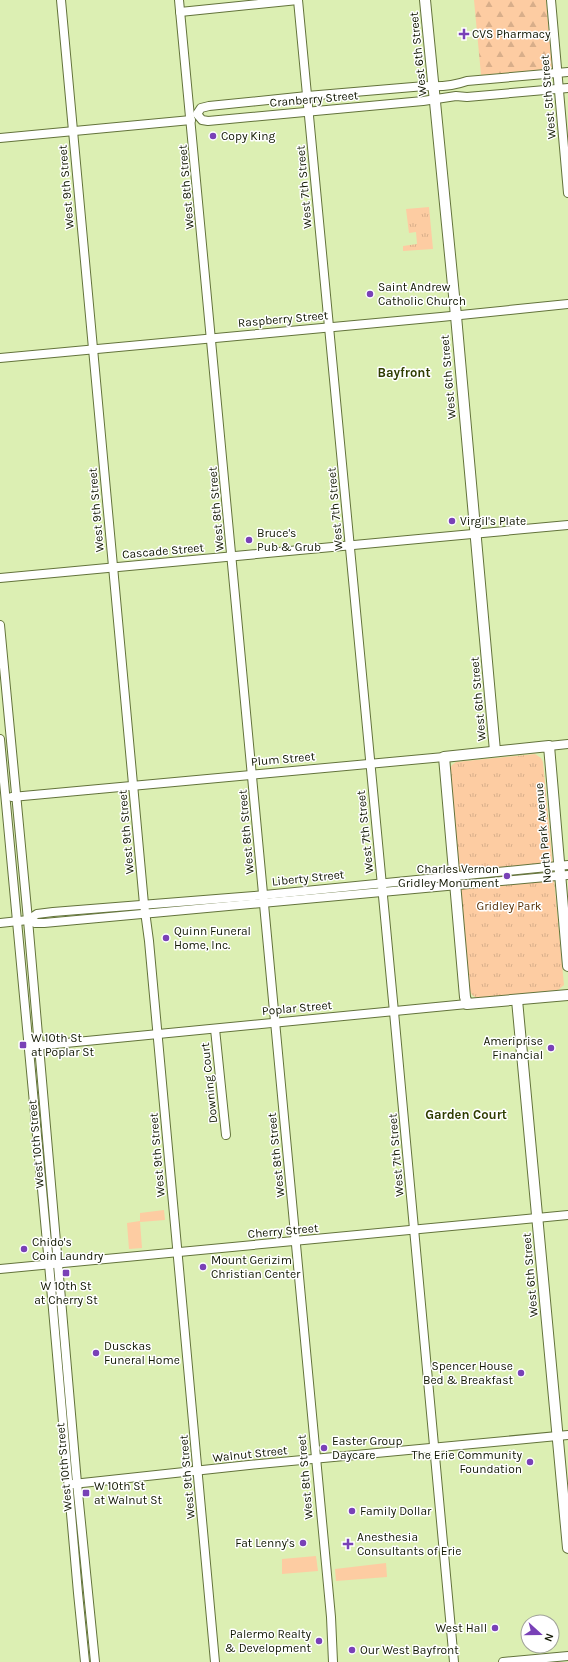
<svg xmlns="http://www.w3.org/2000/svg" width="568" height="1662" font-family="Karla,sans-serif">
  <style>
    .grass { fill: #fdcca2 }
    .forest { fill: url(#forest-firs) }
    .park { fill: url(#park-tufts) }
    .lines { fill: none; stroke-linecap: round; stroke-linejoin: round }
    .minor-casing { stroke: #63733b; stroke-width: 10 }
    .major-casing { stroke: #63733b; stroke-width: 12 }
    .minor { stroke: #fff; stroke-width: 8 }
    .major { stroke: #fff; stroke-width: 10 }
    .poi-dot { fill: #7941b7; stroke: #fff; stroke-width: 1.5 }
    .labels { text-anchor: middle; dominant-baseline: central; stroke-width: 3; stroke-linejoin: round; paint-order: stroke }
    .poi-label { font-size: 12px; fill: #111702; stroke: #fff; text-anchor: start }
    .street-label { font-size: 12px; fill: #111702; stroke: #fff }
    .park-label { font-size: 12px; fill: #563005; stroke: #fff }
    .neighbourhood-label { font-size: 13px; font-weight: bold; fill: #2f3c00; stroke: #fff }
  </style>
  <defs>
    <pattern id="forest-firs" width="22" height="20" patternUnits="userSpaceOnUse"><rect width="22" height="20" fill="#fdcca2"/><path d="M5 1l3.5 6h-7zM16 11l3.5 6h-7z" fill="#d8ae8a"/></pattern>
    <pattern id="park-tufts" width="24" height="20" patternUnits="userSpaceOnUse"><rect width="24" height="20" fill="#fdcca2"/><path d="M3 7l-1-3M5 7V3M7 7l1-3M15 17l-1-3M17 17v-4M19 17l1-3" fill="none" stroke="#d8ae8a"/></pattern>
  </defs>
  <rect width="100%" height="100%" fill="#dcefb3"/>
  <g class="grass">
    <polygon points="164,1210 165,1220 140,1222 142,1248 129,1249 127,1223 140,1221 140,1213"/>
    <polygon points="316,1556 318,1571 282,1574 282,1559"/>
    <polygon points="386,1563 387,1577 336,1581 335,1569"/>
  </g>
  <polygon class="forest" points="474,0 546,0 552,67 549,69 481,75"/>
  <g class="park">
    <polygon points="429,207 433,249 403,251 403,246 417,244 416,232 409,233 406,209"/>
    <polygon points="535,754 541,758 543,762 564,985 558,990 477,998 472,995 470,991 450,769 452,765 456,762"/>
  </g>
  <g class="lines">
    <defs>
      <g id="minor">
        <polyline points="61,0 144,904 149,941 215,1662"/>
        <path d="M 179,0 C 229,539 281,1078 331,1617 L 333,1662"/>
        <polyline points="298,0 394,1012 454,1662"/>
        <polyline points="551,0 568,193"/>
        <polyline points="180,12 298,0"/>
        <path d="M 568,72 L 467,81 C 453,86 440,87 425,86 L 307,96 L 209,106 L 201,108 L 197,114 L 202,120 L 208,121 L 423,101 L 456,96 L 467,97 L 568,88"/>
        <polyline points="0,138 191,120"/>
        <polyline points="0,358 441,317 568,304"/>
        <polyline points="0,578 568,525"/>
        <polyline points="0,625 28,920 77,1483 95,1662"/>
        <polyline points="0,739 49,1264 78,1593 85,1662"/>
        <polyline points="549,746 568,744"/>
        <polyline points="12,797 444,757"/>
        <polyline points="28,920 37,914 53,912 254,896 568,865"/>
        <polyline points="0,923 28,920 35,923 44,923 568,875"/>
        <polyline points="215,1029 226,1135"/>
        <polyline points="35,1046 467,1004"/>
        <polyline points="0,1269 568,1215"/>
        <polyline points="73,1484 249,1465 568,1435"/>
        <polyline points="503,1662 568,1656"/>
      </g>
      <g id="major">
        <polyline points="425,0 456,316 495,751"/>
        <polyline points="568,966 549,746 444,757 465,997 467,1004 568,995"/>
        <polyline points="517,1000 568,1548"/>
      </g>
    </defs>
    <use href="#minor" class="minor-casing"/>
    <use href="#major" class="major-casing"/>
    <use href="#minor" class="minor"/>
    <use href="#major" class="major"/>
  </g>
  <g class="poi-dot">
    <path d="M462 28h4v4h4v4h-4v4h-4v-4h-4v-4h4z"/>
    <circle cx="213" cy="136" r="4"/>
    <circle cx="370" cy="294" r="4"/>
    <circle cx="452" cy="521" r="4"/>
    <circle cx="249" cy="540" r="4"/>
    <circle cx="507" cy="876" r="4"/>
    <circle cx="166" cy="938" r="4"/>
    <rect x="19" y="1041" width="8" height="8" rx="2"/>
    <circle cx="551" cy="1048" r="4"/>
    <circle cx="24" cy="1249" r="4"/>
    <circle cx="203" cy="1267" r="4"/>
    <rect x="62" y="1269" width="8" height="8" rx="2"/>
    <circle cx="96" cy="1353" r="4"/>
    <circle cx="521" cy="1373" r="4"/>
    <circle cx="324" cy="1448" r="4"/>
    <circle cx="530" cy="1462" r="4"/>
    <rect x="82" y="1489" width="8" height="8" rx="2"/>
    <circle cx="352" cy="1511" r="4"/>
    <circle cx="303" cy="1543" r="4"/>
    <path d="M346 1538h4v4h4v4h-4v4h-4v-4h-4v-4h4z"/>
    <circle cx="495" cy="1628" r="4"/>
    <circle cx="319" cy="1641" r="4"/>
    <circle cx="352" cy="1650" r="4"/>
  </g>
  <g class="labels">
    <g class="poi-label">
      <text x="472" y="34">CVS Pharmacy</text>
      <text x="221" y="136">Copy King</text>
      <text x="378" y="287">Saint Andrew<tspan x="378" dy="14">Catholic Church</tspan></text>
      <text x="460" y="521">Virgil's Plate</text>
      <text x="257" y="533">Bruce's<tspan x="257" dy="14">Pub &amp; Grub</tspan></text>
      <text x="499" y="869" text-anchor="end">Charles Vernon<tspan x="499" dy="14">Gridley Monument</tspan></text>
      <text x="174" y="931">Quinn Funeral<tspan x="174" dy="14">Home, Inc.</tspan></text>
      <text x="31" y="1038">W 10th St<tspan x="31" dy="14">at Poplar St</tspan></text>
      <text x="543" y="1041" text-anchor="end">Ameriprise<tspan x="543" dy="14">Financial</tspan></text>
      <text x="32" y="1242">Chido's<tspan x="32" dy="14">Coin Laundry</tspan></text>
      <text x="211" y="1260">Mount Gerizim<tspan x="211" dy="14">Christian Center</tspan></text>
      <text x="66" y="1286" text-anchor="middle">W 10th St<tspan x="66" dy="14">at Cherry St</tspan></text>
      <text x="104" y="1346">Dusckas<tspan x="104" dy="14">Funeral Home</tspan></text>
      <text x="513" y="1366" text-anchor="end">Spencer House<tspan x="513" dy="14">Bed &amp; Breakfast</tspan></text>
      <text x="332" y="1441">Easter Group<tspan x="332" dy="14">Daycare</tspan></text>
      <text x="522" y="1455" text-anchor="end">The Erie Community<tspan x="522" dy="14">Foundation</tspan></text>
      <text x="94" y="1486">W 10th St<tspan x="94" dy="14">at Walnut St</tspan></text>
      <text x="360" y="1511">Family Dollar</text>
      <text x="357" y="1537">Anesthesia<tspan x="357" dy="14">Consultants of Erie</tspan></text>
      <text x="295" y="1543" text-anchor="end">Fat Lenny's</text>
      <text x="487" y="1628" text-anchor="end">West Hall</text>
      <text x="311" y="1634" text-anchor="end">Palermo Realty<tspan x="311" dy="14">&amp; Development</tspan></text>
      <text x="360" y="1650">Our West Bayfront</text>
    </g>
    <g class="street-label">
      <text transform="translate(418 54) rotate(-96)">West 6th Street</text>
      <text transform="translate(548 97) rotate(-95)">West 5th Street</text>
      <text transform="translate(314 99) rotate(-5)">Cranberry Street</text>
      <text transform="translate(66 187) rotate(-95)">West 9th Street</text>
      <text transform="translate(186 187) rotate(-95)">West 8th Street</text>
      <text transform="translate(304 187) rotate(-95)">West 7th Street</text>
      <text transform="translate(283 319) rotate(-5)">Raspberry Street</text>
      <text transform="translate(448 377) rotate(-95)">West 6th Street</text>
      <text transform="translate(216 509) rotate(-95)">West 8th Street</text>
      <text transform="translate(335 509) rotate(-95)">West 7th Street</text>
      <text transform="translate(96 510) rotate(-95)">West 9th Street</text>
      <text transform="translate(163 551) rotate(-5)">Cascade Street</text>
      <text transform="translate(478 699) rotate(-95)">West 6th Street</text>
      <text transform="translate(283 759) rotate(-5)">Plum Street</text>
      <text transform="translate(126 832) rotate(-95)">West 9th Street</text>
      <text transform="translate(246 832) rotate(-95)">West 8th Street</text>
      <text transform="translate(365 832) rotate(-96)">West 7th Street</text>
      <text transform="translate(543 833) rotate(-95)">North Park Avenue</text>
      <text transform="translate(308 878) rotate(-6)">Liberty Street</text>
      <text transform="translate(297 1008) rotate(-5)">Poplar Street</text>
      <text transform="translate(209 1083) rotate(-96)">Downing Court</text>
      <text transform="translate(36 1144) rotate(-95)">West 10th Street</text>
      <text transform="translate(157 1155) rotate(-95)">West 9th Street</text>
      <text transform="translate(276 1155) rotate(-96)">West 8th Street</text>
      <text transform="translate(396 1155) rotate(-95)">West 7th Street</text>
      <text transform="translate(283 1231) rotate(-5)">Cherry Street</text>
      <text transform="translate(530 1275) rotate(-95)">West 6th Street</text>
      <text transform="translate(250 1454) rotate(-6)">Walnut Street</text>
      <text transform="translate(64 1467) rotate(-95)">West 10th Street</text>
      <text transform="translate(187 1477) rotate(-95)">West 9th Street</text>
      <text transform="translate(305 1477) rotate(-95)">West 8th Street</text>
    </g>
    <g class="park-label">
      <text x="509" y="906">Gridley Park</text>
    </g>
    <g class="neighbourhood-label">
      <text x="404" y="372">Bayfront</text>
      <text x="466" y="1114">Garden Court</text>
    </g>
  </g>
  <g transform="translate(540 1634) rotate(111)"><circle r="19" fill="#ffffff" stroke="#a0a29a"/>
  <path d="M0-3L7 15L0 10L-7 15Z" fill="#7941b7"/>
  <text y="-6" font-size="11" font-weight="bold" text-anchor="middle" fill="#111702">N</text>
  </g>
</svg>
